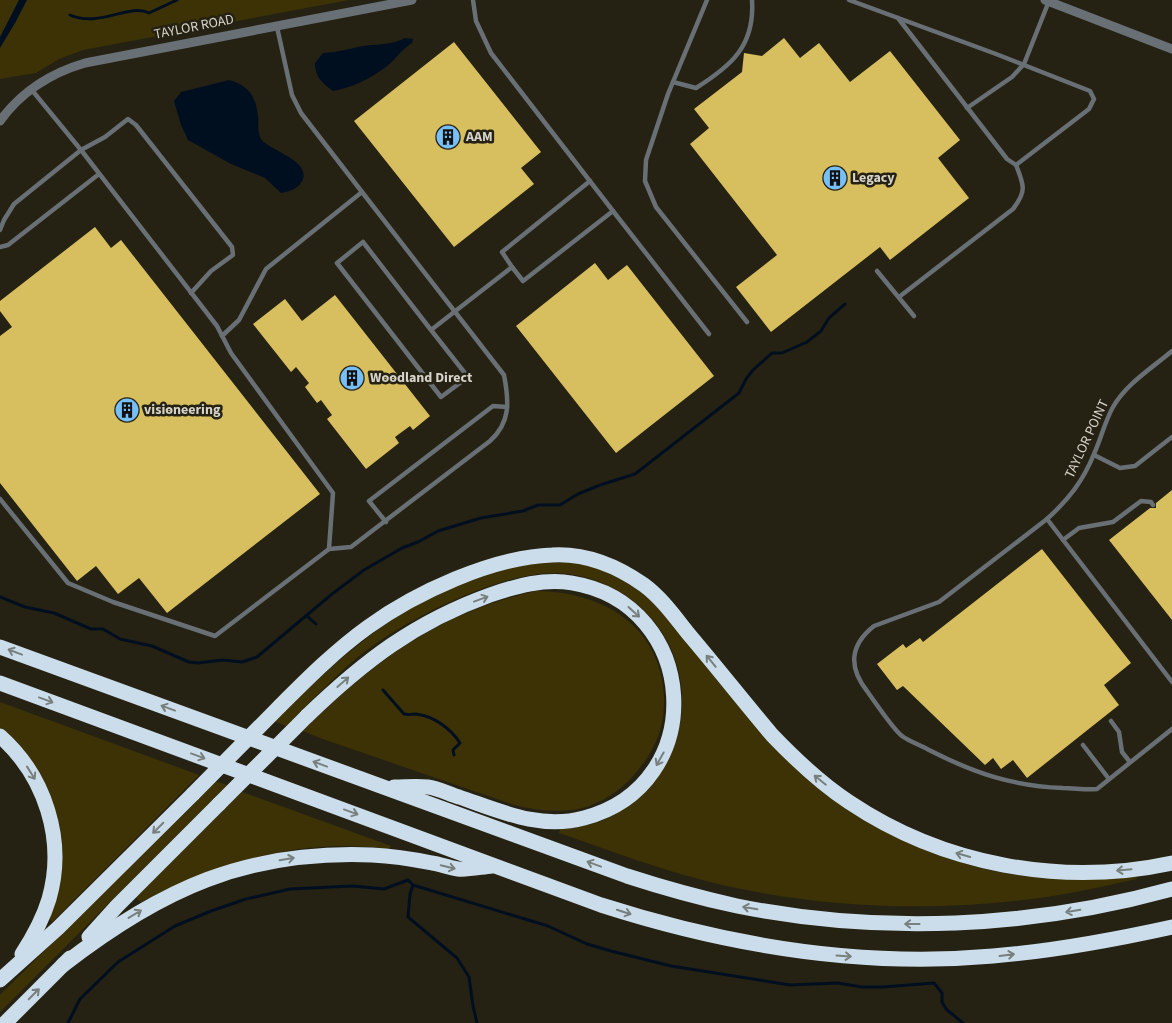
<svg xmlns="http://www.w3.org/2000/svg" width="1172" height="1023" font-family="'Source Sans 3',sans-serif">
  <style>
    .green { fill: #3d3205 }
    .water { fill: #000f20 }
    .lines { fill: none; stroke-linecap: round; stroke-linejoin: round }
    .stream { stroke: #000f20; stroke-width: 3 }
    .building { fill: #d7be5e }
    .service { stroke: #686f75; stroke-width: 4.5 }
    .minor { stroke: #686f75; stroke-width: 9 }
    .motorway { stroke: #cbddea; stroke-width: 15 }
    .motorway-bridge { stroke: #cbddea; stroke-width: 15 }
    .oneway { stroke: #78807e }
    .labels { text-anchor: middle; dominant-baseline: central; stroke-width: 5; stroke-linejoin: round; paint-order: stroke }
    .street-label { font-size: 14px; fill: #d6d4ca; stroke: #262213 }
    .poi-label { font-size: 14px; font-weight: bold; fill: #d6d4ca; stroke: #262213; text-anchor: start }
  </style>
  <rect width="100%" height="100%" fill="#262213"/>
  <g class="green">
    <polygon points="0,0 349,0 83,50 59,59 36,73 0,79"/>
    <path d="M 563,561 L 594,566 L 618,576 L 647,596 L 850,811 C 911,849 980,876 1052,878 C 1080,879 1108,877 1136,876 L 1137,879 C 1096,888 1056,897 1014,901 C 907,913 788,905 684,875 C 642,863 600,847 559,833 L 560,829 C 574,828 588,825 601,821 C 616,815 628,806 639,796 C 699,744 696,649 633,601 C 611,584 585,574 557,573 C 502,572 419,613 375,644 C 342,667 315,698 286,726 L 274,721 C 351,647 416,586 525,565 C 537,562 550,562 563,561 Z"/>
    <path d="M 535,591 C 601,591 661,625 664,697 C 665,725 656,749 638,770 C 626,786 608,799 589,806 C 565,814 539,811 514,805 L 323,739 L 303,731 C 374,661 437,614 535,591 Z"/>
    <polygon points="0,702 199,775 52,922 49,919 60,838 59,822 54,806 13,739 0,727"/>
    <polygon points="215,781 227,785 0,1012 0,995"/>
    <path d="M 242,792 L 391,846 L 389,849 C 302,837 217,862 141,902 L 136,898 Z"/>
  </g>
  <g class="water">
    <polygon points="19,0 27,0 15,23 0,48 0,37"/>
    <path d="M 405,38 L 413,39 L 412,43 C 402,49 396,59 386,67 C 371,78 352,88 333,91 C 322,83 315,77 315,63 L 323,53 C 338,52 349,49 363,46 C 377,44 392,45 405,38 Z"/>
    <path d="M 229,80 C 248,85 256,96 258,116 C 259,124 257,131 261,139 C 269,151 315,161 301,183 C 297,189 288,192 281,193 L 265,178 L 231,164 L 188,140 L 181,125 L 174,101 L 181,92 Z"/>
  </g>
  <g class="lines">
    <g class="stream">
      <path d="M 70,15 C 99,28 129,3 149,13 L 177,0"/>
      <polyline points="0,597 25,607 54,613 91,629 103,629 120,639 152,646 189,662 198,663 223,660 242,662 257,657 332,594 364,570 402,548 418,542 438,531 481,518 523,511 538,505 560,505 578,494 600,485 635,474 739,393 746,379 753,370 772,353 782,353 807,342 821,331 829,318 845,304"/>
      <polyline points="307,616 316,624"/>
      <path d="M 383,690 L 404,714 C 408,715 412,714 416,714 C 434,716 451,729 460,743 L 453,750 L 454,755"/>
      <polyline points="413,885 410,894 408,917 457,958 469,977 473,1006 477,1023"/>
      <polyline points="68,1023 80,999 118,962 175,926 211,911 246,899 290,889 353,886 384,889 408,880 413,885 548,926 587,944 611,951 671,966 790,985 837,983 862,987 883,987 934,983 942,993 942,1002 946,1009 963,1023"/>
    </g>
  </g>
  <g class="building">
    <polygon points="784,38 800,58 819,43 850,82 890,51 960,140 938,158 969,198 890,260 880,247 771,332 736,287 777,255 690,144 709,128 694,109 742,72 744,53 762,56"/>
    <polygon points="454,42 541,152 521,168 534,184 454,247 354,121"/>
    <polygon points="95,227 111,248 121,240 320,494 167,613 139,578 118,594 96,566 77,581 0,483 0,336 12,327 0,311 0,301"/>
    <polygon points="595,263 608,280 627,265 714,376 616,453 516,326"/>
    <polygon points="335,295 430,416 413,430 410,426 395,437 399,443 366,469 327,419 332,415 321,400 317,403 305,387 309,383 296,367 291,372 253,324 285,299 302,321"/>
    <polygon points="1172,490 1172,620 1109,540 1150,508 1156,508 1156,503"/>
    <polygon points="1042,549 1131,663 1104,685 1119,705 1027,778 1013,760 1001,769 993,758 985,765 903,686 897,690 877,664 903,644 906,648 920,638 923,642"/>
  </g>
  <g class="lines">
    <g class="service">
      <polyline points="473,0 476,21 491,53 613,211"/>
      <polyline points="707,0 668,94 646,160 645,181 656,207 747,322"/>
      <polyline points="849,0 996,54 1090,91 1094,99 1089,109 1016,165 1007,159 898,18"/>
      <polyline points="277,27 292,95 301,113 362,192"/>
      <path d="M 673,82 L 696,88 C 731,66 755,46 752,0"/>
      <polyline points="967,108 1012,77 1024,64 1049,1"/>
      <polyline points="0,230 4,220 14,204 81,150 105,137 128,119 136,125 232,247 233,255 211,271 191,293"/>
      <polyline points="0,247 8,245 99,174"/>
      <polyline points="512,267 502,252 590,181"/>
      <polyline points="877,271 914,316"/>
      <path d="M 899,297 L 1013,209 C 1027,191 1024,185 1016,165"/>
      <polyline points="431,330 363,242 337,263 441,397 468,377 431,330 512,267 523,281 613,211 709,334"/>
      <path d="M 222,336 L 239,320 L 266,269 L 362,192 L 504,375 C 509,401 511,422 490,441 L 351,547 L 329,549"/>
      <path d="M 1172,351 C 1152,368 1126,384 1113,407 C 1105,421 1101,439 1094,454 C 1083,481 1069,499 1047,519 L 939,602 L 874,626 C 850,645 848,667 867,691 C 875,702 893,729 902,736 C 910,742 921,745 929,750 C 974,773 1012,786 1063,788 C 1074,788 1086,790 1097,789 L 1172,729"/>
      <polyline points="1094,455 1120,468 1135,466 1172,437"/>
      <polyline points="0,499 68,583 113,602 215,636 329,549 333,493 231,353 217,326 81,150 31,89"/>
      <polyline points="1047,519 1172,682"/>
      <polyline points="386,522 369,501 493,406 507,407"/>
      <polyline points="1063,540 1079,528 1113,522 1141,501 1151,502 1153,505"/>
      <polyline points="1111,721 1119,732 1122,752 1130,762"/>
      <polyline points="1083,745 1109,779"/>
    </g>
    <g class="minor">
      <polyline points="1045,0 1172,49"/>
      <path d="M 0,121 C 21,92 51,73 85,63 L 412,0"/>
    </g>
    <g class="motorway">
      <path d="M 0,647 L 627,876 C 664,888 700,898 737,906 C 881,935 1031,928 1172,889"/>
      <path d="M 0,683 L 601,905 C 729,946 859,968 993,956 C 1053,951 1113,940 1172,927"/>
      <path d="M 280,706 C 308,678 336,650 368,627 C 415,593 492,557 552,555 C 586,553 617,566 644,585 C 663,599 677,620 692,638 C 719,670 745,703 772,735 C 795,759 820,783 849,802 C 943,865 1061,887 1172,863"/>
      <path d="M 307,716 C 364,661 415,622 490,595 C 516,586 545,578 572,583 C 700,604 711,785 584,818 C 540,830 500,811 459,797 C 449,794 438,788 428,787 C 417,786 405,787 394,787"/>
      <path d="M 0,736 C 45,776 66,840 49,899 C 43,919 33,937 22,954"/>
      <polyline points="89,937 117,906 219,804"/>
      <path d="M 63,965 C 161,889 246,850 372,855 C 392,856 412,859 432,863 C 440,864 449,868 458,869 C 468,870 481,867 492,866"/>
      <polyline points="0,980 58,928 193,794"/>
      <polyline points="5,1023 70,958"/>
    </g>
    <g class="motorway-bridge">
      <polyline points="193,794 280,706"/>
      <polyline points="219,804 307,716"/>
    </g>
  </g>
  <defs><path id="oneway-shaft" d="M-6 0H5M1.5-3L5.5 0L1.5 3" fill="none" stroke-width="1.6" stroke-linecap="round" stroke-linejoin="round" transform="scale(1.25)"/></defs>
  <g class="oneway">
    <use href="#oneway-shaft" transform="translate(481 599) rotate(-20)"/>
    <use href="#oneway-shaft" transform="translate(634 612) rotate(42)"/>
    <use href="#oneway-shaft" transform="translate(15 652) rotate(-159)"/>
    <use href="#oneway-shaft" transform="translate(711 661) rotate(-129)"/>
    <use href="#oneway-shaft" transform="translate(343 682) rotate(-41)"/>
    <use href="#oneway-shaft" transform="translate(46 700) rotate(20)"/>
    <use href="#oneway-shaft" transform="translate(168 708) rotate(-160)"/>
    <use href="#oneway-shaft" transform="translate(198 756) rotate(20)"/>
    <use href="#oneway-shaft" transform="translate(660 759) rotate(119)"/>
    <use href="#oneway-shaft" transform="translate(320 764) rotate(-160)"/>
    <use href="#oneway-shaft" transform="translate(31 773) rotate(58)"/>
    <use href="#oneway-shaft" transform="translate(820 780) rotate(-141)"/>
    <use href="#oneway-shaft" transform="translate(351 812) rotate(20)"/>
    <use href="#oneway-shaft" transform="translate(158 828) rotate(135)"/>
    <use href="#oneway-shaft" transform="translate(963 855) rotate(-164)"/>
    <use href="#oneway-shaft" transform="translate(287 859) rotate(-9)"/>
    <use href="#oneway-shaft" transform="translate(594 864) rotate(-160)"/>
    <use href="#oneway-shaft" transform="translate(448 867) rotate(14)"/>
    <use href="#oneway-shaft" transform="translate(1124 870) rotate(175)"/>
    <use href="#oneway-shaft" transform="translate(750 908) rotate(-170)"/>
    <use href="#oneway-shaft" transform="translate(1073 911) rotate(170)"/>
    <use href="#oneway-shaft" transform="translate(624 912) rotate(18)"/>
    <use href="#oneway-shaft" transform="translate(135 914) rotate(-31)"/>
    <use href="#oneway-shaft" transform="translate(912 924) rotate(-180)"/>
    <use href="#oneway-shaft" transform="translate(1007 955) rotate(-7)"/>
    <use href="#oneway-shaft" transform="translate(844 956) rotate(4)"/>
    <use href="#oneway-shaft" transform="translate(34 994) rotate(-45)"/>
  </g>
  <defs>
    <symbol id="building-disc" viewBox="-11 -11 22 22"><circle r="9.5" fill="#76c0f7" stroke="#262213"/><path d="M-4-6H4V6H1V3H-1V6H-4ZM-2.5-4.3h1.7v1.8h-1.7ZM.8-4.3h1.7v1.8H.8ZM-2.5-1h1.7V.8h-1.7ZM.8-1h1.7V.8H.8Z" fill="#111"/></symbol>
  </defs>
  <g fill-rule="evenodd">
    <use href="#building-disc" x="434" y="123" width="28" height="28"/>
    <use href="#building-disc" x="821" y="164" width="28" height="28"/>
    <use href="#building-disc" x="338" y="364" width="28" height="28"/>
    <use href="#building-disc" x="113" y="396" width="28" height="28"/>
  </g>
  <g class="labels">
    <g class="street-label">
      <text transform="translate(194 27) rotate(-11)">TAYLOR ROAD</text>
      <text transform="translate(1087 439) rotate(-65)">TAYLOR POINT</text>
    </g>
    <g class="poi-label">
      <text x="466" y="137">AAM</text>
      <text x="852" y="178">Legacy</text>
      <text x="370" y="378">Woodland Direct</text>
      <text x="144" y="410">visioneering</text>
    </g>
  </g>
</svg>
